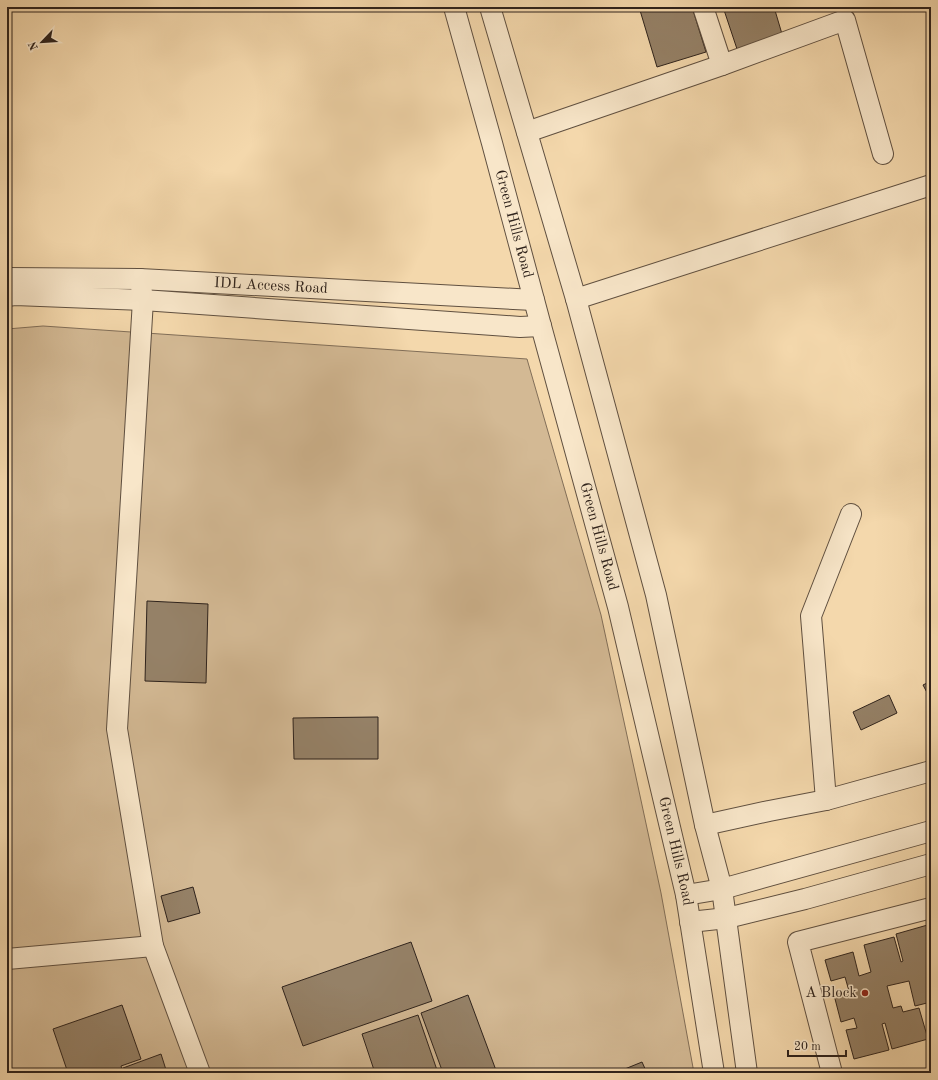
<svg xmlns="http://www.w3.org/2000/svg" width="938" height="1080" font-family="'Old Standard TT',serif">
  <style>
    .green { fill: #d3b994; stroke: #816e58 }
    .building { fill: #958167; stroke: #2f231c }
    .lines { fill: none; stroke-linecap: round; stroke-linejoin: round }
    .minor-casing { stroke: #605040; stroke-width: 22 }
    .minor { stroke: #f8e6c9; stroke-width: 20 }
    .poi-dot { fill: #8f2418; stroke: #f8e6c9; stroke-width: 1.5 }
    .labels { text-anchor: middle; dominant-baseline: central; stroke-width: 3; stroke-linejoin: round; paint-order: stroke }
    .street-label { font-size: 15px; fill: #2f231c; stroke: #f8e6c9 }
    .poi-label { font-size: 15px; fill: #2f231c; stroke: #f8e6c9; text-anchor: end }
  </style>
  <rect width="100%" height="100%" fill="#f4d8ac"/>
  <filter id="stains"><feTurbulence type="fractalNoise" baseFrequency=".005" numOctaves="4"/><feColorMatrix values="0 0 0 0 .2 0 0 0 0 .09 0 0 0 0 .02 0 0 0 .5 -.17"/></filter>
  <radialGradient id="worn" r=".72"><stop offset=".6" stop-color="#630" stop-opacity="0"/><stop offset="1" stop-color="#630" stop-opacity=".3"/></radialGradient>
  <polygon class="green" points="43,326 527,359 601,615 661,893 694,1073 7,1073 7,329"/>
  <g class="building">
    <polygon points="639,7 692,7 706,52 657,67"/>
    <polygon points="723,7 774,7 782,34 737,49"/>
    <polygon points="147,601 208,604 206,683 145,681"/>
    <polygon points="931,681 931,700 923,685"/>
    <polygon points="889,695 897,713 861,730 853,712"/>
    <polygon points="378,717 378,759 294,759 293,718"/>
    <polygon points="193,887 200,913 168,922 161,896"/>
    <polygon points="931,924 931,1002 915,1006 909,981 887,986 893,1008 901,1006 903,1012 919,1008 928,1039 892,1049 885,1023 882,1024 889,1050 854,1059 846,1030 857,1028 854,1018 841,1022 834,995 849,991 845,977 831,981 825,960 853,952 859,976 871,972 864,945 894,937 901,962 903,961 896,934"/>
    <polygon points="411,942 432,1001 303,1046 282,987"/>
    <polygon points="468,995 497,1073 443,1073 421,1013"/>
    <polygon points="122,1005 141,1059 121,1066 123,1073 68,1073 53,1029"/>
    <polygon points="418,1015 438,1073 375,1073 362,1034"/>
    <polygon points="161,1054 167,1073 125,1073 123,1068"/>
    <polygon points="642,1062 647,1073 615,1073"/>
  </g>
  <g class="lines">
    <defs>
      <g id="minor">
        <path id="s1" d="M 454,7 L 492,143 L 541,326 L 618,607 L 686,895 L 714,1073"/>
        <polyline points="490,7 576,299 656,595 705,825 722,889 747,1073"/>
        <polyline points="703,7 722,65"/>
        <polyline points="527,132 722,65 845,20 883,154"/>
        <path id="s2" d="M 7,278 L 140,279 L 534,300"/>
        <polyline points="140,279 143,300 117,729 153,946"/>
        <polyline points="7,296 15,295 143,300 520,327 541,326"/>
        <polyline points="576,299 931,185"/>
        <polyline points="826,800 811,616 851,514"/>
        <polyline points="705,825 769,811 826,800 931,771"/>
        <polyline points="686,895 722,889 931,831"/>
        <polyline points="690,922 727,918 805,899 931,864"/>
        <polyline points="7,959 153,946 200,1073"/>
        <polyline points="832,1073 798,942 931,908"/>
      </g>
    </defs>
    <use href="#minor" class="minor-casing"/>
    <use href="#minor" class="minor"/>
  </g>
  <circle class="poi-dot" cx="865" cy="993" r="4"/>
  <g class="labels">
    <g class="street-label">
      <text stroke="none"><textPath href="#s1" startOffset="225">Green Hills Road</textPath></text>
      <text stroke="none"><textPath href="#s2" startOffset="264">IDL Access Road</textPath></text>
      <text stroke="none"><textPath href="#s1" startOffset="549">Green Hills Road</textPath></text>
      <text stroke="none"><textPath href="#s1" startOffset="873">Green Hills Road</textPath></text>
    </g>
    <g class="poi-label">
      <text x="857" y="993">A Block</text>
    </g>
  </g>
  <rect width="938" height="1080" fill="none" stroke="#f4d8ac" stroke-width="24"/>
  <rect x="8" y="8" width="922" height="1064" fill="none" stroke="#2f231c" stroke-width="2"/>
  <rect x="12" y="12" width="914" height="1056" fill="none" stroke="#2f231c"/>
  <g transform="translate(42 42) rotate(245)" stroke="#f8e6c9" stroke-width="3" paint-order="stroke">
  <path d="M0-3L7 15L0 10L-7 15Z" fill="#2f231c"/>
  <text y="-6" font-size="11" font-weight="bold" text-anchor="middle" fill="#2f231c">N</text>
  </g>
  <path d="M788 1050v6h58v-6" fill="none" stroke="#2f231c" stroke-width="2"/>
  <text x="794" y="1050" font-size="12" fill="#2f231c" stroke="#f8e6c9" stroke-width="3" paint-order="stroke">20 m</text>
  <rect width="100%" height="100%" filter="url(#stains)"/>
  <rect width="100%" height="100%" fill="url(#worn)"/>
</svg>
